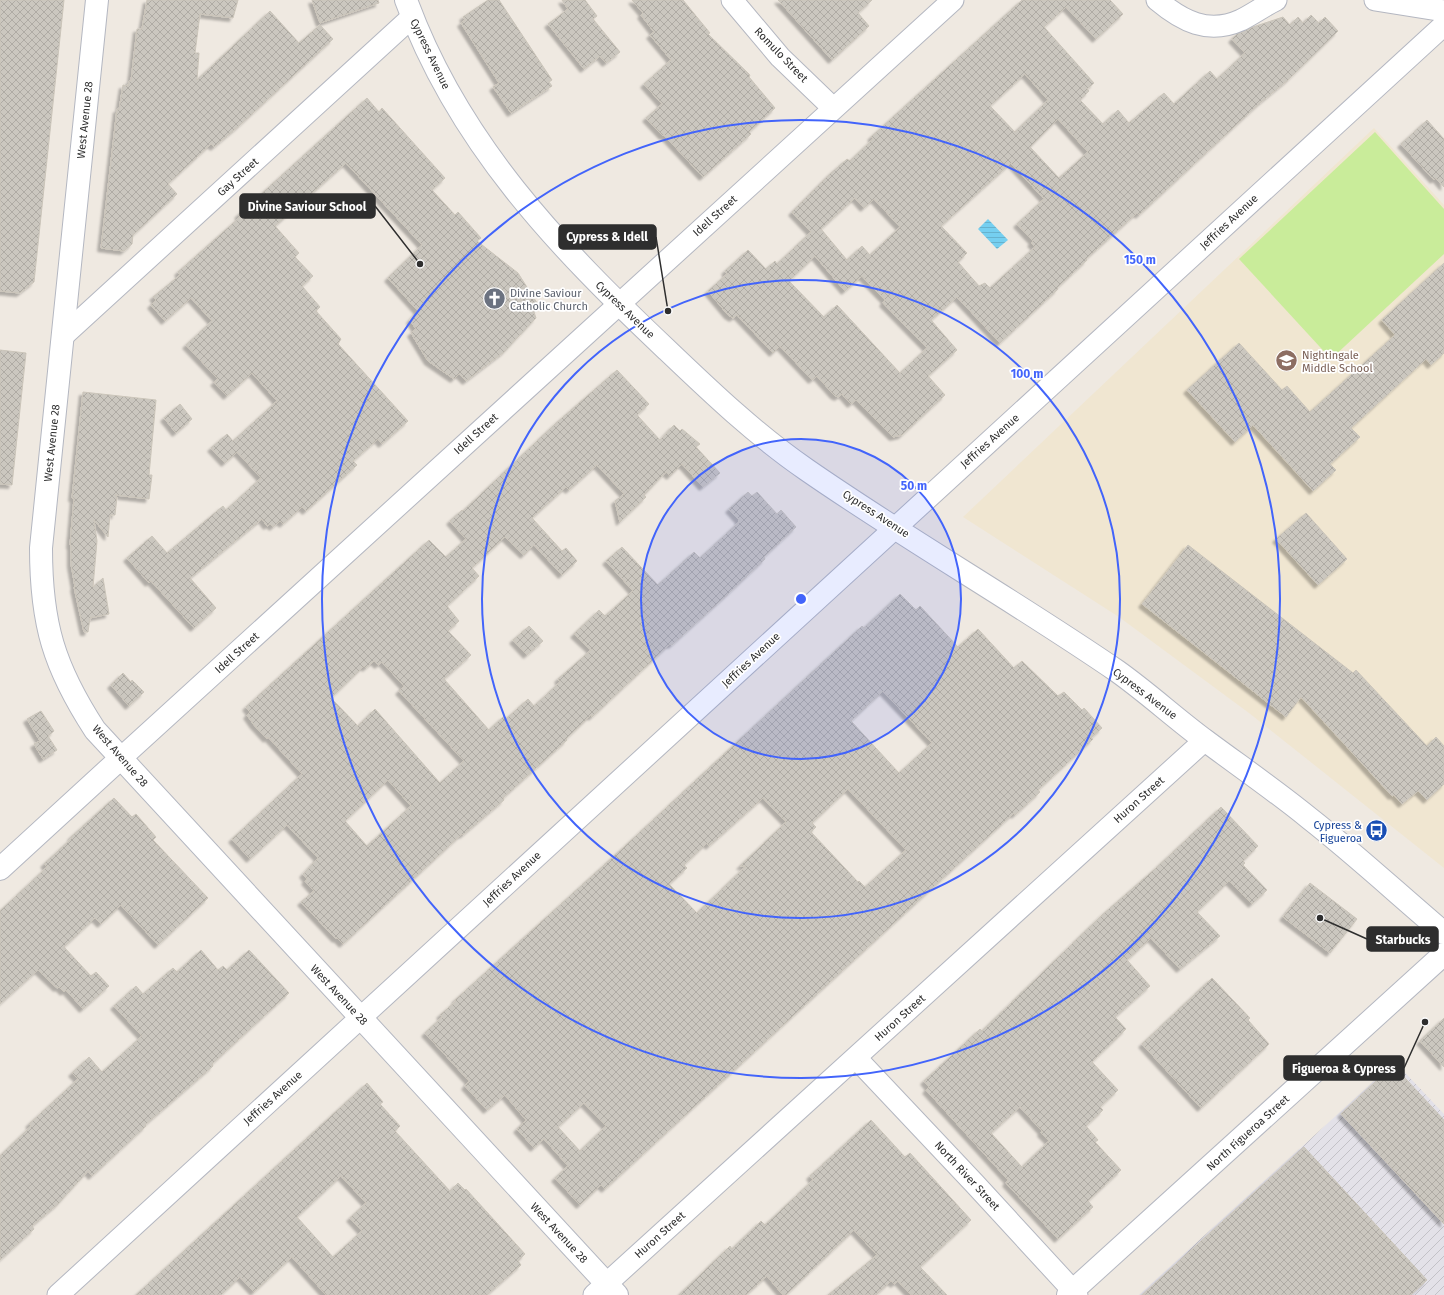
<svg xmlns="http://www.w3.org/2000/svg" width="1444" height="1295" font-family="'Fira Sans',sans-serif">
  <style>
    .industrial { fill: url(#industrial-furrows) }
    .education { fill: #f0e6d1 }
    .pitch { fill: #c9ec9a }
    .water { fill: url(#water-rules) }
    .building { fill: url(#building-cross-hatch); stroke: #cbc5ba; fill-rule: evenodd; filter: url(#shadow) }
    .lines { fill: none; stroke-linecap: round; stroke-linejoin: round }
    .minor-casing { stroke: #b4b7c1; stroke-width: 23 }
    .tertiary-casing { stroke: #b4b7c1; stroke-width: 24 }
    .secondary-casing { stroke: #b4b7c1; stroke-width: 24 }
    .minor { stroke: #fff; stroke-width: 21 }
    .tertiary { stroke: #fff; stroke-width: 22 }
    .secondary { stroke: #fff; stroke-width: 22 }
    .ring { fill: none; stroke: #4264fb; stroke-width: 2 }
    .labels { text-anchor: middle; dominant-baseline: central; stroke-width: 3.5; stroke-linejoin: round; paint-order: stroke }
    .street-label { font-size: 11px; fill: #2e2e2e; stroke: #fff }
    .worship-label { font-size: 11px; fill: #5b616d; stroke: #fff; text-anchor: start }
    .education-label { font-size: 11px; fill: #785e54; stroke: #fff; text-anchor: start }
    .transit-label { font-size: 11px; fill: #164399; stroke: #fff; text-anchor: end }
    .centre { fill: #4264fb; stroke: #fff; stroke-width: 2 }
    .ring-label { font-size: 12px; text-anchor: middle; font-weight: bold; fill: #4264fb; stroke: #fff; stroke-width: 3.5; stroke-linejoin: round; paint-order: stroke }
    .leader { fill: none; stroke: #2e2e2e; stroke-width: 1.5 }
    .callout-dot { fill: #2e2e2e; stroke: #fff; stroke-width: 1.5 }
    .callout { fill: #2e2e2e; stroke: #2e2e2e; stroke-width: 1.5 }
    .callout-label { font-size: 12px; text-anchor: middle; font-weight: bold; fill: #fff }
  </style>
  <defs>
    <pattern id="industrial-furrows" width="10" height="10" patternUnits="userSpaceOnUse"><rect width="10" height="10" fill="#e3e1e8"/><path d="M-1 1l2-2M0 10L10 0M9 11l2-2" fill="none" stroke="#c3c1c7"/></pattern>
    <pattern id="water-rules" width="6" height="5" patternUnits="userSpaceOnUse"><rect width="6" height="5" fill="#75cff0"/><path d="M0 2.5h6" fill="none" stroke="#66b2ce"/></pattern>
    <pattern id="building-cross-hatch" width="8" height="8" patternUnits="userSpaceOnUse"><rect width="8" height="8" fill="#cbc7bf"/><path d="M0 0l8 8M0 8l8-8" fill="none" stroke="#afaba4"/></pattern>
    <filter id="shadow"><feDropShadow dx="-3.5" dy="3.5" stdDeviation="1" flood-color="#0004"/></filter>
  </defs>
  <rect width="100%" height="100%" fill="#efe9e1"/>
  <polygon class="industrial" points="1395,1062 1444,1114 1444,1295 1139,1295"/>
  <polygon class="education" points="1374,128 1444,205 1444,868 1249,713 1119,617 963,517"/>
  <polygon class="pitch" points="1375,132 1444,209 1444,254 1331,359 1239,259"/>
  <polygon class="water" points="988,219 1008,240 997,249 978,229"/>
  <g class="building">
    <polygon points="0,0 64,0 34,282 20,293 0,291"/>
    <polygon points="147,0 238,0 233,18 200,14 195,53 199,53 197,80 270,11 299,43 320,25 333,39 239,126 214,147 211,144 168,184 177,194 133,235 132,244 124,251 101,248 117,109 119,110 123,85 128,86 129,81 131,81 137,29 142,29"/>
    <polygon points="312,0 378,0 379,3 320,23"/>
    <polygon points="488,0 499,0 552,80 549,82 552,86 511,113 493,87 499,83 461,23 465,20 463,17"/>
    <polygon points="562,0 585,0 597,16 593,19 620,52 606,63 600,56 584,69 548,24 568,9"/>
    <polygon points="632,0 683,0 710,33 708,34 750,75 749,77 775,108 749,132 751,134 703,177 664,135 663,136 646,118 662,104 644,84 671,60 650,35 654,32 641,15 643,13"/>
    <polygon points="778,0 872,0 858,13 869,26 832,60"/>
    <path d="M 1022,0 L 1110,0 L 1123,14 L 1096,39 L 1066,7 L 1044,27 L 1094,83 L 1087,89 L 1089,91 L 1080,100 L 1103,124 L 1118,110 L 1129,123 L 1164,93 L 1174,104 L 1210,71 L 1217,79 L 1245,53 L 1232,39 L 1237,34 L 1253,27 L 1283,17 L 1290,25 L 1298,17 L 1303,23 L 1311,15 L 1319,23 L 1325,17 L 1338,31 L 1288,80 L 1260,103 L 1139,215 L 1137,213 L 1086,259 L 1087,260 L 1057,288 L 1058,289 L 1000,343 L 957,297 L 931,320 L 957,350 L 928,376 L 945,395 L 902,435 L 893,437 L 856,400 L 851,404 L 842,394 L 838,397 L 834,395 L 817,376 L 812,380 L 780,346 L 773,353 L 737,315 L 733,318 L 728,315 L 708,291 L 727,274 L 725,271 L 748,250 L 766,269 L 775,261 L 777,264 L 811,232 L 792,212 L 830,174 L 847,159 L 850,161 L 873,139 L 871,137 ZM 1025,74 L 1048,100 L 1015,132 L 990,106 ZM 1058,119 L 1088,152 L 1059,178 L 1030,147 ZM 1011,163 L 1044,199 L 1017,224 L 1033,241 L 1031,243 L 1035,247 L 990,288 L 985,283 L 979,286 L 958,262 L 967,253 L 941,226 ZM 855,198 L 864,208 L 874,199 L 900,227 L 870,255 L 862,246 L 847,260 L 821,229 ZM 815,256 L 845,291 L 862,276 L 885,300 L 883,303 L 927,348 L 900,373 L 837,305 L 824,317 L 789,281 Z"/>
    <polygon points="367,98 379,112 382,108 445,178 432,190 455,215 458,212 481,238 477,241 518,273 539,306 534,312 536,318 504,352 466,381 459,374 454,379 428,361 411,333 416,329 410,320 418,311 388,278 422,245 346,163 275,226 299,253 295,257 313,276 302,286 320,307 316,311 341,339 338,344 408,421 382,444 378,439 353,461 357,465 306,511 302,507 283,524 280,521 273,527 270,524 267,526 262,519 190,578 216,608 194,628 151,581 149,583 127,558 152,536 167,553 223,506 226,510 261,478 237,452 225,463 211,448 227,434 233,441 277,401 252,373 227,396 214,382 218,379 186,345 212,321 191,298 165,321 151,305 156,300 153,297 180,275 178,272 240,217 238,215"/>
    <polygon points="1427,120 1444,139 1444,187 1436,178 1434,180 1401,144"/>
    <polygon points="1444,263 1444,353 1431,365 1426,359 1351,428 1360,437 1330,464 1336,470 1313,491 1253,425 1235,442 1187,390 1239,343 1282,390 1287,386 1310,412 1395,335 1382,320"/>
    <polygon points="0,350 26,353 12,485 0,484"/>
    <path d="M 617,370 L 649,404 L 637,415 L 660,440 L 674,425 L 680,431 L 682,429 L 700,444 L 696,447 L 720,473 L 703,487 L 682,464 L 670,476 L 666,472 L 644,495 L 646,497 L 620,522 L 615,501 L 624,494 L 597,465 L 569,490 L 566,487 L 532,518 L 562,551 L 566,548 L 577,561 L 562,575 L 534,545 L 524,555 L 505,537 L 472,568 L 479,576 L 447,606 L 459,621 L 448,631 L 471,655 L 444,679 L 489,730 L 504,716 L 506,719 L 528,699 L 534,706 L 560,682 L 558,679 L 591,650 L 574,634 L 599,610 L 605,616 L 633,591 L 606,561 L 622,547 L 658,585 L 694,552 L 700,558 L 739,522 L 739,520 L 729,509 L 748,492 L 752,496 L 757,492 L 777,514 L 781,510 L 796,527 L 764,557 L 765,559 L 728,594 L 672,645 L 670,644 L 592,717 L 591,715 L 566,739 L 567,740 L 503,798 L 504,800 L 463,835 L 462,834 L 343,944 L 337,938 L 336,939 L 301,902 L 314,891 L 305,881 L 307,879 L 303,874 L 318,858 L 287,825 L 250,859 L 232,839 L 302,774 L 268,737 L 267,739 L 254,725 L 247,715 L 250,712 L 246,707 L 429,540 L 446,557 L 466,539 L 450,521 L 462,510 L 463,511 L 555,424 ZM 374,661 L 378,665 L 382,662 L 404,686 L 399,691 L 464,761 L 440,783 L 375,709 L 358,726 L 331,698 L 364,666 L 366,668 ZM 388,780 L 411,806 L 367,846 L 345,821 Z"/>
    <polygon points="83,392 156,400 149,475 152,475 149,499 115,495 117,497 115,515 110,515 108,537 94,520 97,541 93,587 103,578 109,614 90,618 88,632 84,632 74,587 75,587 71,564 71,546 70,545 74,498 72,498"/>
    <polygon points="180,404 192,419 176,433 164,418"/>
    <polygon points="1306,513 1347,559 1318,585 1276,539"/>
    <polygon points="1188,545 1353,673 1356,670 1427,746 1436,737 1444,746 1444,784 1427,800 1418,791 1402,804 1394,795 1392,796 1301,697 1286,717 1142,604"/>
    <path d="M 900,594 L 916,610 L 920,606 L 958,647 L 978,629 L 1014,668 L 1022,661 L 1058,696 L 1064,692 L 1082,710 L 1084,708 L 1102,728 L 1091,738 L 1093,739 L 1038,790 L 1040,792 L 1015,815 L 1014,813 L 941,880 L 605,1189 L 601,1185 L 580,1205 L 555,1178 L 568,1166 L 544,1139 L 534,1148 L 517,1129 L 526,1120 L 505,1095 L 487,1110 L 465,1086 L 469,1081 L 425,1033 L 442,1017 L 440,1015 L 456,1001 L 455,1000 L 625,846 L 862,626 L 864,628 ZM 883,691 L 932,743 L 899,773 L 851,721 ZM 848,789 L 906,850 L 865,887 L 859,881 L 858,882 L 811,832 L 816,827 L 812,823 ZM 763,798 L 786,822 L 740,866 L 746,866 L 697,913 L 669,884 L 687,868 L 684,865 L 707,843 L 709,846 ZM 584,1103 L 606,1126 L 580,1151 L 558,1127 Z"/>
    <polygon points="529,626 543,641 527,655 513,640"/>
    <polygon points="123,673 131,682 132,680 144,692 129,706 111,685"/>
    <polygon points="41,711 54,731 48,736 57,750 43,759 34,744 40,741 27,719"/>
    <polygon points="114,798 132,817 136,814 156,837 153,840 208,898 158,945 121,905 101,924 95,918 64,947 91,976 96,972 109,986 83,1009 66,990 64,992 59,987 57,988 38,970 0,1004 0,911 47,867 44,864 72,838 71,837"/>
    <path d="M 1221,807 L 1258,846 L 1243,861 L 1245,863 L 1243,865 L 1267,890 L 1252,904 L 1229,881 L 1197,912 L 1220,936 L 1180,969 L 1151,938 L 1127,960 L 1150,986 L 1115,1017 L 1126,1029 L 1092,1062 L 1118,1090 L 1100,1107 L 1103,1110 L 1086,1126 L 1098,1140 L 1095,1142 L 1121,1170 L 1088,1201 L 1093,1207 L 1058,1239 L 1006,1183 L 1008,1180 L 926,1090 L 929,1087 L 924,1081 L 980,1029 L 982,1031 L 1102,915 L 1156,868 ZM 1020,1107 L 1042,1131 L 1041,1133 L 1049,1141 L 1022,1167 L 991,1133 Z"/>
    <polygon points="1310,883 1357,919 1330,953 1283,917"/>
    <polygon points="201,950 218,970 223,966 227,970 249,950 289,993 212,1064 213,1066 145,1125 146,1126 92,1176 88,1171 58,1204 32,1226 34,1229 0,1260 0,1156 31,1126 29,1124 78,1079 72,1073 89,1057 102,1072 142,1036 114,1006 136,986 143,994 173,968 177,972"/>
    <polygon points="1212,978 1250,1018 1248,1020 1269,1044 1201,1108 1142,1044"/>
    <polygon points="1444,1018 1444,1067 1420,1041"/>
    <polygon points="1393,1065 1444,1120 1444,1224 1341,1114"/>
    <path d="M 367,1083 L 383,1102 L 380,1104 L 400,1126 L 395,1131 L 450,1191 L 458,1183 L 465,1190 L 466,1189 L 525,1254 L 518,1261 L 521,1265 L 487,1295 L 326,1295 L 292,1257 L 254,1292 L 240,1277 L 221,1295 L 136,1295 ZM 341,1176 L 366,1203 L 350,1218 L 362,1231 L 333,1257 L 297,1217 Z"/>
    <polygon points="871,1120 905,1157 910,1153 971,1220 920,1267 947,1295 911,1295 898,1281 894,1284 891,1281 876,1295 828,1295 877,1255 854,1230 786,1295 783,1295 767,1276 746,1295 679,1295 730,1246 732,1249 761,1221 765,1225 813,1180 810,1176"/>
    <polygon points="1304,1147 1427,1280 1411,1295 1142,1295"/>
  </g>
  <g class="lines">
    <defs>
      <g id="minor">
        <polyline points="732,0 780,57 833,108"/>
        <path d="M 1157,0 C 1182,21 1208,35 1241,20 C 1253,14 1264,6 1276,0"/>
        <polyline points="1375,0 1444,11"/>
        <polyline points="63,336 412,17"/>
        <polyline points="121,758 953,0"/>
        <polyline points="856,1058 974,1183 1077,1295"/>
        <polyline points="58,1295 1444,25"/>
        <polyline points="594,1295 1205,740"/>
      </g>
      <g id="tertiary">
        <path d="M 97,0 L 41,548 C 41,624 54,667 95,730 L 617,1295"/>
        <path d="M 406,0 C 458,143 558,247 667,350 C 711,392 756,435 807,470 C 908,540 1015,601 1117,671 C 1148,693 1176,719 1206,741 C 1241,767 1276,791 1309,818 C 1355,854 1399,895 1444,933"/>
        <polyline points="0,869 121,758"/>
      </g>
      <polyline id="secondary" points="1068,1295 1444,954"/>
    </defs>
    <use href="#minor" class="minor-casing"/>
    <use href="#tertiary" class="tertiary-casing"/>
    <use href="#secondary" class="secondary-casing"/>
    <use href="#minor" class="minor"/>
    <use href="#tertiary" class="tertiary"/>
    <use href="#secondary" class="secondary"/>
  </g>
  <circle cx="801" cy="599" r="160" fill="#4264fb" fill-opacity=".12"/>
  <g class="ring">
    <circle cx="801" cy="599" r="160"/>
    <circle cx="801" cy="599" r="319"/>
    <circle cx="801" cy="599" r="479"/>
  </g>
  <defs>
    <symbol id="church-disc" viewBox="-11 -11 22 22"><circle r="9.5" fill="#6b7280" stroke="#fff"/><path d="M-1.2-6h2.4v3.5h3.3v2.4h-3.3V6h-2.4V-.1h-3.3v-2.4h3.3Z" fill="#fff"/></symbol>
    <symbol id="school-disc" viewBox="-11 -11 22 22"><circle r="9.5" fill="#8d6e63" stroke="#fff"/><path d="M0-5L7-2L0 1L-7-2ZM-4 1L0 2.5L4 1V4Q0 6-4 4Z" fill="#fff"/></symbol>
    <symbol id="bus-disc" viewBox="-11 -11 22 22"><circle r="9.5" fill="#1a4fb4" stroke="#fff"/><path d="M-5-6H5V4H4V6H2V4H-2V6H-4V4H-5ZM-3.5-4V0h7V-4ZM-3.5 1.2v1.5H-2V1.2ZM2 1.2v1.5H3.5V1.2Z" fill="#fff"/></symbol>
  </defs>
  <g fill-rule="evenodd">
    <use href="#church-disc" x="482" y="286" width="25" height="25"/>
    <use href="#school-disc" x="1274" y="348" width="25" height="25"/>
    <use href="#bus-disc" x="1364" y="818" width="25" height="25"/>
  </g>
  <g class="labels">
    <g class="street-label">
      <text transform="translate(430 54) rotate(64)">Cypress Avenue</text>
      <text transform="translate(781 55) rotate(46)">Romulo Street</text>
      <text transform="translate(85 120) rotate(-84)">West Avenue 28</text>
      <text transform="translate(238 177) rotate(-42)">Gay Street</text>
      <text transform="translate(715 216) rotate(-42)">Idell Street</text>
      <text transform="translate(1229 222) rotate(-43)">Jeffries Avenue</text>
      <text transform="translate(625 310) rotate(44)">Cypress Avenue</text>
      <text transform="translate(476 434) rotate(-42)">Idell Street</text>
      <text transform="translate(990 441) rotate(-42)">Jeffries Avenue</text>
      <text transform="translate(52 443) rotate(-84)">West Avenue 28</text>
      <text transform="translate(876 514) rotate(33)">Cypress Avenue</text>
      <text transform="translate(237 653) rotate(-42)">Idell Street</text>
      <text transform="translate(751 660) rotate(-43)">Jeffries Avenue</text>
      <text transform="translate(1145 694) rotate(37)">Cypress Avenue</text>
      <text transform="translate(120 756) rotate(49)">West Avenue 28</text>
      <text transform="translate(1139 800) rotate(-42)">Huron Street</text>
      <text transform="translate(512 879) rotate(-43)">Jeffries Avenue</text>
      <text transform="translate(339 995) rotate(47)">West Avenue 28</text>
      <text transform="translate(900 1018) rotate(-42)">Huron Street</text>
      <text transform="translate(273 1098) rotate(-42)">Jeffries Avenue</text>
      <text transform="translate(1248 1133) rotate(-42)">North Figueroa Street</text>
      <text transform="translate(967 1176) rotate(47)">North River Street</text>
      <text transform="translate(559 1233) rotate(47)">West Avenue 28</text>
      <text transform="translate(660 1235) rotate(-42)">Huron Street</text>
    </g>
    <g class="worship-label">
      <text x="510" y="293">Divine Saviour<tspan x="510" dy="13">Catholic Church</tspan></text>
    </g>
    <g class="education-label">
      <text x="1302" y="355">Nightingale<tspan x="1302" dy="13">Middle School</tspan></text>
    </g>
    <g class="transit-label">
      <text x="1362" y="825">Cypress &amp;<tspan x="1362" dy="13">Figueroa</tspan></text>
    </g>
  </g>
  <circle cx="801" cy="599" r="6" class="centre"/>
  <g class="ring-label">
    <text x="1140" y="264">150 m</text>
    <text x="1027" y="378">100 m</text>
    <text x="914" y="490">50 m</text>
  </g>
  <path class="leader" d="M420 264L375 206M668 311L656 237M1320 918L1367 939M1425 1022L1404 1068"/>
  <g class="callout-dot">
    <circle cx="420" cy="264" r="4"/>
    <circle cx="668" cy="311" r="4"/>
    <circle cx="1320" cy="918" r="4"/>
    <circle cx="1425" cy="1022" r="4"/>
  </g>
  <g class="callout">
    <rect x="240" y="194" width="135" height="24" rx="4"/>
    <rect x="559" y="225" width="97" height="24" rx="4"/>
    <rect x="1367" y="927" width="71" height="24" rx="4"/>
    <rect x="1284" y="1056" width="120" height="24" rx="4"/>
  </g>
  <g class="callout-label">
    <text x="307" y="211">Divine Saviour School</text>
    <text x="607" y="241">Cypress &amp; Idell</text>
    <text x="1403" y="944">Starbucks</text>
    <text x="1344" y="1073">Figueroa &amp; Cypress</text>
  </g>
</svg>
